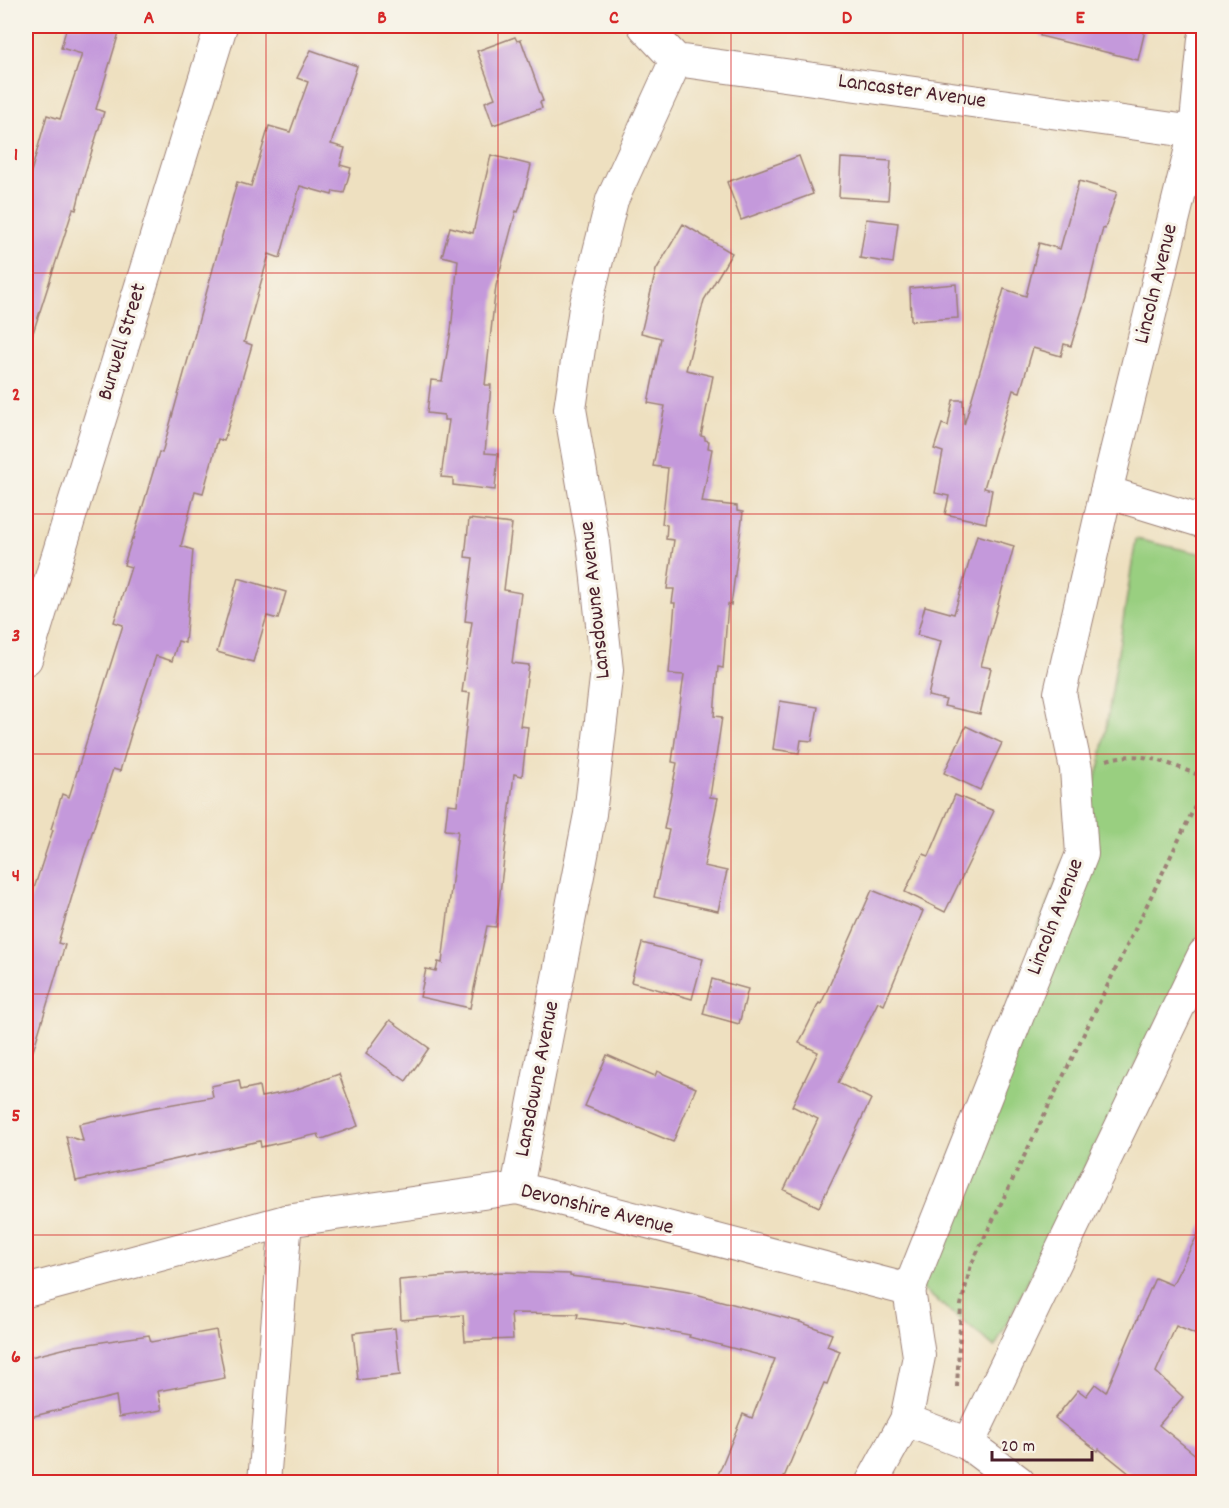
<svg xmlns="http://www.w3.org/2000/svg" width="1229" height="1508" font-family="Dekko,sans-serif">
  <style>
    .green { fill: #99cf80; stroke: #727756; stroke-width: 1.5 }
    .building { fill: #c499db }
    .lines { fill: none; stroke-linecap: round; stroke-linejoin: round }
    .minor-casing { stroke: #9c8076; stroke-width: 34 }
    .path { stroke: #9c8076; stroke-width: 4; stroke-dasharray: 4.5 4.5; stroke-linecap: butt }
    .minor { stroke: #fff; stroke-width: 32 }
    .grid { fill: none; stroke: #d62828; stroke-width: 1.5; stroke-opacity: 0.55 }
    .labels { text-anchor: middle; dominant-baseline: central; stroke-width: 6; stroke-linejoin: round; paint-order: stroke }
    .street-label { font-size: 22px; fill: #4a1f2b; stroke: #f7f3e8 }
    .neatline { fill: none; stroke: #d62828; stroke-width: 2 }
    .grid-label { font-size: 20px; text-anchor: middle; font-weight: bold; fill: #d62828 }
  </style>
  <rect width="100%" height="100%" fill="#f7f3e8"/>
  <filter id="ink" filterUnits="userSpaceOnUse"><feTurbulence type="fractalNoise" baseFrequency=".0167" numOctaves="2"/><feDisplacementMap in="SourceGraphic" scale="12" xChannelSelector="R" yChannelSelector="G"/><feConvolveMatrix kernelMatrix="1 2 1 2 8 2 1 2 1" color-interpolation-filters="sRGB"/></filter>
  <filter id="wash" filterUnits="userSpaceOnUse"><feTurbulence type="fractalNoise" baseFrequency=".008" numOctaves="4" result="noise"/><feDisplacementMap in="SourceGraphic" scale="24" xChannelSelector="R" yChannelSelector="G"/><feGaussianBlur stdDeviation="1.35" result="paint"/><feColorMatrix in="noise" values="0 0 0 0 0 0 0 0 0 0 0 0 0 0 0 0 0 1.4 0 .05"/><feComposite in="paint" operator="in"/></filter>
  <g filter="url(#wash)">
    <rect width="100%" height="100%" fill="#eee0c0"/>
    <polygon class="green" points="1136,539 1203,554 1203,930 995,1347 906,1276 1100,766"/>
    <g id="blocks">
      <g class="building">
        <polygon points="67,26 121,26 96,109 104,112 85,173 76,210 73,209 30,342 26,341 26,190 47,115 60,119 82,54 61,48"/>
        <polygon points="1041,26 1146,26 1138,60 1040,36"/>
        <polygon points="515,37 517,41 521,40 543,101 540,102 542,108 493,125 485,102 495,98 477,51"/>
        <polygon points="311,50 357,66 331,144 345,148 340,165 351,168 344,193 333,191 332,195 300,186 280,258 269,254 244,342 252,345 224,441 218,439 203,493 195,491 181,546 193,550 185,643 178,641 172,661 156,656 130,734 131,734 120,771 113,769 81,866 58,943 65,945 33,1051 26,1050 26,913 53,830 51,829 62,794 69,797 123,625 114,622 131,567 124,565 132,538 133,539 159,452 162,453 237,182 251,186 269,126 290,132 308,82 297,78"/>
        <polygon points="491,155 531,165 524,195 518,212 516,211 496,286 485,385 491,385 485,453 498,454 495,490 453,485 453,478 441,477 449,420 444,420 444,415 427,413 431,380 442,381 451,331 458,260 442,256 450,227 473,233"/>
        <polygon points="799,156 813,194 741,220 727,182"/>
        <polygon points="841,158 891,161 888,200 839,197"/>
        <polygon points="1079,181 1117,192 1105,229 1103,228 1086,297 1071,346 1064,344 1061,356 1033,348 1020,392 1013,390 984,488 992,490 986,523 945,514 949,496 935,493 943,452 934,449 942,424 948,426 953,400 963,400 964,425 1004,289 1026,296 1039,243 1060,249"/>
        <polygon points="866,219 898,223 893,263 860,258"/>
        <polygon points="683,224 732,253 704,300 686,370 713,376 701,436 705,437 705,440 709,441 708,448 712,449 702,502 737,506 737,511 743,512 731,605 728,604 723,668 718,667 714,716 722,717 710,797 718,798 704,866 727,871 718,911 654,897 669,830 664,829 677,763 672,762 684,675 669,674 675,603 672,603 674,589 667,589 674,540 666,539 667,525 662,524 668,468 653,466 665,406 648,403 661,338 641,333 656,270"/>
        <polygon points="956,284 958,318 911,321 910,288"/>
        <polygon points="469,519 512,524 504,590 521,593 512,663 529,665 520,726 528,727 522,776 514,774 496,927 487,926 470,1008 420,997 426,969 436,971 438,962 442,963 458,831 445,830 448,804 457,805 470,693 462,692 472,622 465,621 473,558 465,557"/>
        <polygon points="977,535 1014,546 981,666 991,668 980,714 944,706 946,700 928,696 941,641 917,635 925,606 954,614"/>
        <polygon points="238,578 286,592 278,619 267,616 253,662 217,652"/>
        <polygon points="780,701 818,707 812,741 801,740 799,753 773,749"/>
        <polygon points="966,726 1002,743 980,790 944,773"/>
        <polygon points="955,795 994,811 945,912 905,892 923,854 929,856"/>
        <polygon points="872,890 923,911 884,1005 878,1002 838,1083 871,1099 819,1207 784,1190 818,1119 792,1106 818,1052 799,1043 819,1003 821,1004"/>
        <polygon points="642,943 703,959 692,999 631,982"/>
        <polygon points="712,979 748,989 739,1024 703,1014"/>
        <polygon points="390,1020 429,1048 406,1081 366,1053"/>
        <polygon points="607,1055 655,1076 657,1071 696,1088 673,1142 585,1106"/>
        <polygon points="339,1074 358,1126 325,1138 320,1139 318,1134 261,1147 260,1141 76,1181 66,1136 83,1141 79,1124 151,1108 213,1097 211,1086 239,1080 241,1090 259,1086 261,1097 292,1091"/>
        <polygon points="1203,1224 1203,1320 1197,1335 1176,1326 1156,1372 1183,1397 1159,1425 1203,1461 1203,1482 1140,1482 1099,1449 1098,1451 1055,1418 1078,1390 1086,1396 1095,1384 1106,1392 1155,1278 1172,1285"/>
        <polygon points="501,1272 570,1274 570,1276 641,1284 688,1292 800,1322 832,1334 827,1346 840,1351 827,1384 824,1383 782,1482 715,1482 743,1414 752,1418 775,1359 689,1337 690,1335 624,1323 623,1324 577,1318 578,1314 511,1313 513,1339 465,1341 463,1315 401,1320 399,1280"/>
        <polygon points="395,1328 400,1375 358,1380 353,1333"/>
        <polygon points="216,1330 225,1378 158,1391 162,1410 119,1417 116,1396 26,1418 26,1358 75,1346 149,1335 151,1342"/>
      </g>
    </g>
  </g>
  <g filter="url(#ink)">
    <use href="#blocks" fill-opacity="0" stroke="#9c8076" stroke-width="1.5"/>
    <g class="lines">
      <defs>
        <g id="minor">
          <polyline points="644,26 676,60 1195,132"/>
          <polyline points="1106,492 1204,522"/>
          <polyline points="26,659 221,26"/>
          <polyline points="517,1188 590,814 607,670 593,542 570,409 585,308 612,200 676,60"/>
          <polyline points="909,1290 1082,854 1076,769 1060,693 1106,492 1195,132 1204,39"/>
          <polyline points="26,1291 286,1221 517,1188 909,1290"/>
          <polyline points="906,1420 968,1444 1019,1482"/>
          <polyline points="968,1444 1204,954"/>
          <polyline points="264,1482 286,1221"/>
          <polyline points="872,1482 906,1420 919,1356 909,1290"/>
        </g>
      </defs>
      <use href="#minor" class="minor-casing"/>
      <g class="path">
        <path d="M 1107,760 C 1143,749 1170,765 1204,777"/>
        <polyline points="957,1387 961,1305 971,1265 1204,788"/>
      </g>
      <use href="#minor" class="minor"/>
    </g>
  </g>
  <path class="grid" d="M 266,26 L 266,1482M 498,26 L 498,1482M 731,26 L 731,1482M 963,26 L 963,1482M 26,273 L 1204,273M 26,514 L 1204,514M 26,754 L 1204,754M 26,994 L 1204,994M 26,1235 L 1204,1235"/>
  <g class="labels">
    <g class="street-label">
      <text transform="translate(912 92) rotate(8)">Lancaster Avenue</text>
      <text transform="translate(1157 284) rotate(-76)">Lincoln Avenue</text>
      <text transform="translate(123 342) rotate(-73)">Burwell Street</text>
      <text transform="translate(596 600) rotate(-96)">Lansdowne Avenue</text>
      <text transform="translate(1056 917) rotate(-69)">Lincoln Avenue</text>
      <text transform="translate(538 1079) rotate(-79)">Lansdowne Avenue</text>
      <text transform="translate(597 1210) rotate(14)">Devonshire Avenue</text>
    </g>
  </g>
  <rect width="1229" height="1508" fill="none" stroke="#f7f3e8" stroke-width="66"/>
  <path d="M992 1451v9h100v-9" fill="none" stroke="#4a1f2b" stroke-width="3"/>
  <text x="1001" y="1451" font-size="18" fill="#4a1f2b" stroke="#f7f3e8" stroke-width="4.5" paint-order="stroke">20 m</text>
  <rect x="33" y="33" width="1163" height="1442" class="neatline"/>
  <g class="grid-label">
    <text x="149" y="23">A</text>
    <text x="382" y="23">B</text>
    <text x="614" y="23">C</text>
    <text x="847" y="23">D</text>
    <text x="1080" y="23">E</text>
    <text x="16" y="160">1</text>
    <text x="16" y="400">2</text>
    <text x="16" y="641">3</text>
    <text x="16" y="881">4</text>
    <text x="16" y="1121">5</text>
    <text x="16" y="1362">6</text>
  </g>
</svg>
